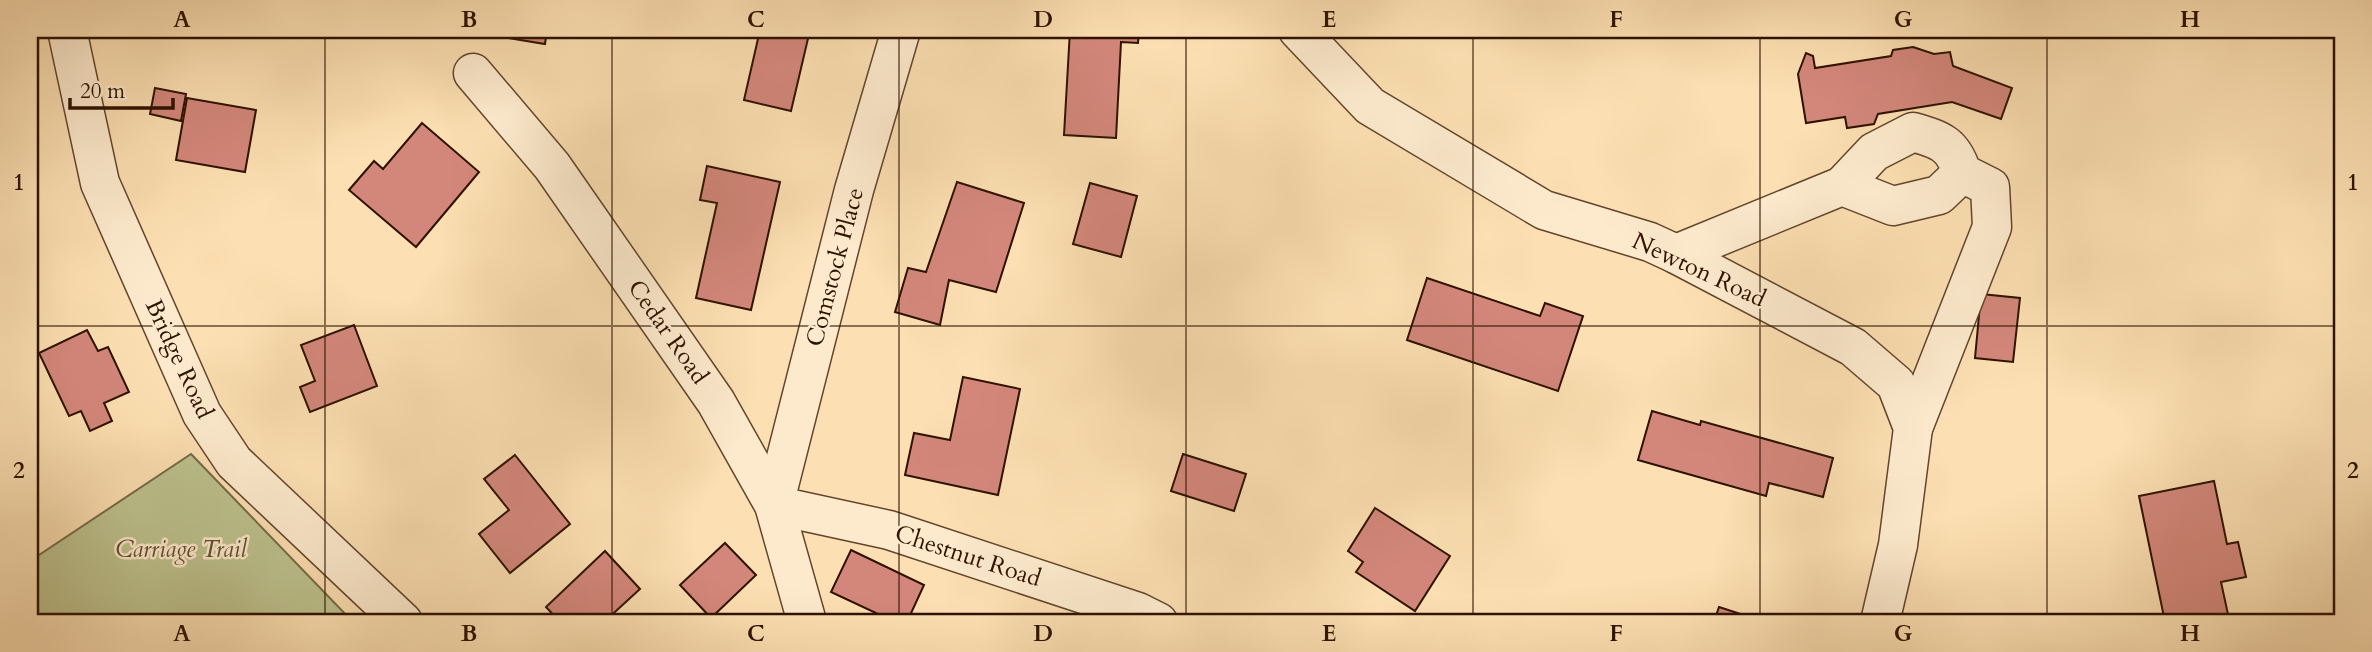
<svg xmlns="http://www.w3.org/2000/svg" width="2372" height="652" font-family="Cardo,serif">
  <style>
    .green { fill: #bdc28e; stroke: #766a47; stroke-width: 2 }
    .building { fill: #d3877b; stroke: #2e1200; stroke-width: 2 }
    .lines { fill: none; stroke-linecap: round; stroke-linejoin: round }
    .minor-casing { stroke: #62452c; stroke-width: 41 }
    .minor { stroke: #fdeacd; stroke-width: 38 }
    .grid { fill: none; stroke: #2e1200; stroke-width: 2; stroke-opacity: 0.55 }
    .labels { text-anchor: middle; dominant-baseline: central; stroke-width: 5; stroke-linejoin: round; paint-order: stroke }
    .street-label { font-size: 24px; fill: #2e1200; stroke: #fdeacd }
    .park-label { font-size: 24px; font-style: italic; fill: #605032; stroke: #fdeacd }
    .neatline { fill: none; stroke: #2e1200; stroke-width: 2.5 }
    .grid-label { font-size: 23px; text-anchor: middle; font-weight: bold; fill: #2e1200 }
  </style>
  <rect width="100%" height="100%" fill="#fcdfb2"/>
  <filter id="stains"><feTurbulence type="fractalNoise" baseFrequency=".00286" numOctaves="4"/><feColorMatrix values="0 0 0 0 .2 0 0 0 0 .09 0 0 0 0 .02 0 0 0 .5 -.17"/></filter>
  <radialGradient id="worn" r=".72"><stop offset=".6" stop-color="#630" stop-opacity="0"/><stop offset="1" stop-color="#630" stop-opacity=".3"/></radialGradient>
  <polygon class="green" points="191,454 353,622 30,622 30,561"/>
  <g class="building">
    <polygon points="460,30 547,30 545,44"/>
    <polygon points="760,30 810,30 791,111 744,100"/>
    <polygon points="1070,30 1139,30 1138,43 1121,42 1116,138 1064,135"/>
    <polygon points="1913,47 1934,54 1950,52 1953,66 2012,88 2001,119 1952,102 1878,114 1874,124 1847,128 1845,117 1806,123 1798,74 1806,53 1813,56 1815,68 1891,56 1893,50"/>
    <polygon points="155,88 186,94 181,121 150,114"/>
    <polygon points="187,98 256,110 245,172 176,160"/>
    <polygon points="422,123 479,172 416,247 349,190 374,161 383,169"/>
    <polygon points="707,166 780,182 751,310 696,298 717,203 700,200"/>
    <polygon points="957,182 1024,203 996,292 949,280 940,325 895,312 908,268 926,272"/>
    <polygon points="1090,183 1137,196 1121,257 1073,244"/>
    <polygon points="1427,278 1540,316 1545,303 1583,316 1558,391 1407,340"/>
    <polygon points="1981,294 2020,298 2013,362 1975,358"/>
    <polygon points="354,325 377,386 310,412 300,387 315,381 301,345"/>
    <polygon points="87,330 98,351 108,347 129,392 104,403 112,421 90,431 81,411 69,416 39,353"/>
    <polygon points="963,377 1020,389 998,495 905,475 914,433 950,440"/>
    <polygon points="1652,411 1700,425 1701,421 1833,458 1823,497 1769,483 1766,496 1638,460"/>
    <polygon points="1183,454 1246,474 1234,511 1171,491"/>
    <polygon points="515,455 570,524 510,573 479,534 509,510 484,479"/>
    <polygon points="2214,481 2227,544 2238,542 2246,577 2221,582 2229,619 2165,622 2139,496"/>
    <polygon points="1375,508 1450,556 1415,611 1356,572 1363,562 1348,551"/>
    <polygon points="725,543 756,575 711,618 680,585"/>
    <polygon points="851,550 924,585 907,622 895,622 831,592"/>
    <polygon points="605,551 640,589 604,622 560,622 546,607"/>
    <polygon points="1719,607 1765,622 1714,622"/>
  </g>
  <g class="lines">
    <defs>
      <g id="minor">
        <polyline points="67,30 100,183 202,414 234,462 403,622"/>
        <polyline points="901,30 854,190 774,505 889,530 1138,612 1158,622"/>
        <polyline points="1298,30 1370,106 1544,210 1650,242 1676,254 1853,347 1896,384 1913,428 1898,545 1880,622"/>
        <polyline points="473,73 552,166 716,402 774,505 807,622"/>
        <path d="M 1842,186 L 1874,152 L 1913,132 C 1941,140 1953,144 1962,173 L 1990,187 L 1992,227 L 1913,428"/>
        <polyline points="1676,254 1842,186 1893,206 1939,195 1962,173"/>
      </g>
    </defs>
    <use href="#minor" class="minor-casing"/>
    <use href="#minor" class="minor"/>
  </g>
  <path class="grid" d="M 325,30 L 325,622M 612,30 L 612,622M 899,30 L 899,622M 1186,30 L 1186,622M 1473,30 L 1473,622M 1760,30 L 1760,622M 2047,30 L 2047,622M 30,326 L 2342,326"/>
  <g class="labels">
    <g class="street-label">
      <text transform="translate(835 267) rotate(-75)">Comstock Place</text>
      <text transform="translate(1699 270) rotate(25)">Newton Road</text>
      <text transform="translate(668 332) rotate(55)">Cedar Road</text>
      <text transform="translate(179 359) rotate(65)">Bridge Road</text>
      <text transform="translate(968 556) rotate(18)">Chestnut Road</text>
    </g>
    <g class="park-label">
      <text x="181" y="549">Carriage Trail</text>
    </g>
  </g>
  <rect width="2372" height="652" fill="none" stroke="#fcdfb2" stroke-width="77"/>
  <path d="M70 98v10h103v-10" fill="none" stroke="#2e1200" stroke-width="3.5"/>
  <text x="80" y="98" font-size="21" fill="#2e1200" stroke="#fdeacd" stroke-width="5" paint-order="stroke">20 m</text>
  <rect x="38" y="38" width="2296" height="576" class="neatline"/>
  <g class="grid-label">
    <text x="182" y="27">A</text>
    <text x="469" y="27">B</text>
    <text x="756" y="27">C</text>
    <text x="1043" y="27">D</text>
    <text x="1329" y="27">E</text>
    <text x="1616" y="27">F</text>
    <text x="1903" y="27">G</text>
    <text x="2190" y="27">H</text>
    <text x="19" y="190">1</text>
    <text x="2353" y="190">1</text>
    <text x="19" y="478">2</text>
    <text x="2353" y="478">2</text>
    <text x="182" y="641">A</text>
    <text x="469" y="641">B</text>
    <text x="756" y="641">C</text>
    <text x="1043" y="641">D</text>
    <text x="1329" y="641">E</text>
    <text x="1616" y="641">F</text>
    <text x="1903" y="641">G</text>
    <text x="2190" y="641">H</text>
  </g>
  <rect width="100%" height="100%" filter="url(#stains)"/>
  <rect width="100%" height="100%" fill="url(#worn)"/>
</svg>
